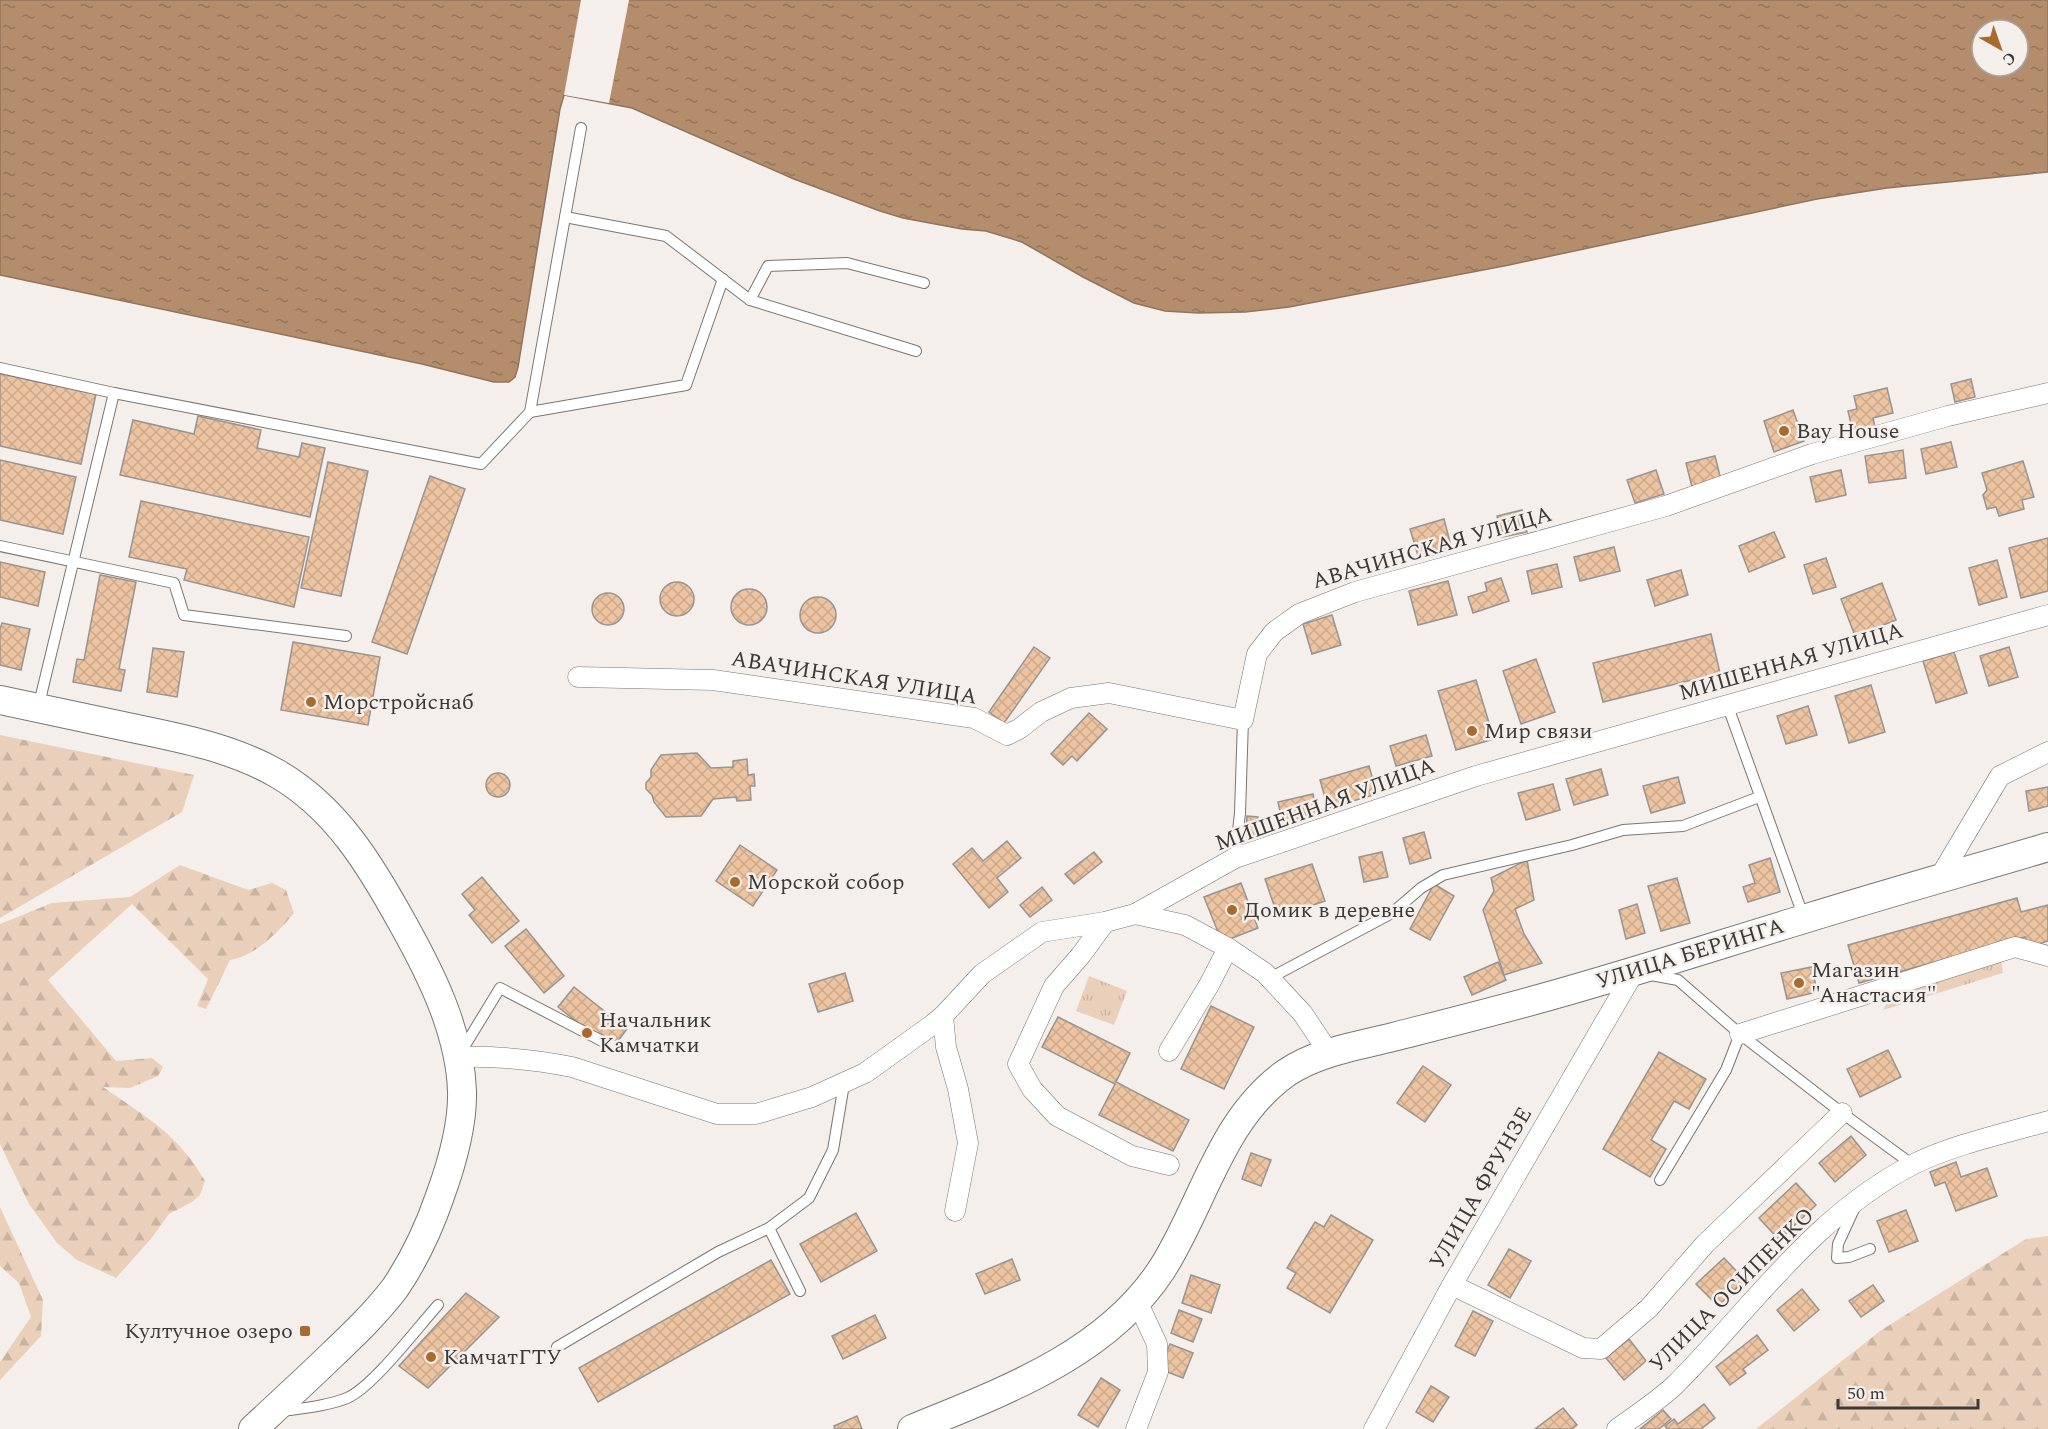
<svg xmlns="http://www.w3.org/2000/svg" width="2048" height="1429" font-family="Spectral,serif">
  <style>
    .grass { fill: url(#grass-tufts) }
    .forest { fill: url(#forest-firs) }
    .water { fill: url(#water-ripples); stroke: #90745c; stroke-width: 1.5; fill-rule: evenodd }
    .pier { fill: #f4efeb }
    .building { fill: url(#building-cross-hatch); stroke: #989490; stroke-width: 1.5 }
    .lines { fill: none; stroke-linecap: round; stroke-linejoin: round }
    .service-casing { stroke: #7a7672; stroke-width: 12 }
    .minor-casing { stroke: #7a7672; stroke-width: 21 }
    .secondary-casing { stroke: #7a7672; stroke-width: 30 }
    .service { stroke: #fff; stroke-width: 10 }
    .minor { stroke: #fff; stroke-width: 20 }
    .secondary { stroke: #fff; stroke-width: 28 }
    .poi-dot { fill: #a86b2f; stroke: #f4efeb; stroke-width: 2 }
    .labels { text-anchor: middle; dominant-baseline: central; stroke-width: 5; stroke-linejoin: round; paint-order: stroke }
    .poi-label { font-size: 22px; fill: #3b3937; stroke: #f4efeb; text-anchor: start }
    .street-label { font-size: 22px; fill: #3b3937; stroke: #f4efeb }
  </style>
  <defs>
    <pattern id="grass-tufts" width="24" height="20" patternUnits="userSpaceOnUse" patternTransform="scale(1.5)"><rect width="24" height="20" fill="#ead0ba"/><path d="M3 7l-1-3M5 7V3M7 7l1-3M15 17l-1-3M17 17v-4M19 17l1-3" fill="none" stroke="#cab3a0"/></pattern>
    <pattern id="forest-firs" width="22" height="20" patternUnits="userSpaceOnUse" patternTransform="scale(1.5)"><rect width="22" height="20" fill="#ead0ba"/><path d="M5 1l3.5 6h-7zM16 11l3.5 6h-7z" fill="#cab3a0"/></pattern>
    <pattern id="water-ripples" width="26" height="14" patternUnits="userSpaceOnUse" patternTransform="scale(1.5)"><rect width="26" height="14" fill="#b48d6c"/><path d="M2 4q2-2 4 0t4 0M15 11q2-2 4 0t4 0" fill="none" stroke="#94745a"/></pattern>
    <pattern id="building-cross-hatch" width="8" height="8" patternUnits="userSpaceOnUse" patternTransform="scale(1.5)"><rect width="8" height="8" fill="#edc4a1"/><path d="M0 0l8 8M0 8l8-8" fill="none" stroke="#cca98b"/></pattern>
  </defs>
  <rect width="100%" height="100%" fill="#f4efeb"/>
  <g class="grass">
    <polygon points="2000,952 2003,973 1883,1010 1897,984"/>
    <polygon points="1089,976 1127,991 1114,1025 1076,1011"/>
  </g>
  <g class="forest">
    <polygon points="0,735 194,775 182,812 0,918"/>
    <path d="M 180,865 L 248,890 L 272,883 L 286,890 L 294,913 C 278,932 256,956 230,960 L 206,1009 L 197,1006 L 208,979 L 132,904 L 48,980 L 116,1061 L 152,1058 L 163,1067 L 158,1076 L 130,1088 L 103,1087 C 146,1117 179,1135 205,1181 L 200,1195 L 192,1202 L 169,1214 L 150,1240 L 116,1278 L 77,1260 L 57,1243 L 29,1204 L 0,1144 L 0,924 L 52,903 L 130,897 Z"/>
    <polygon points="0,1207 43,1300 41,1336 0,1380 0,1362 31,1317 19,1283 0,1266"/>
    <polygon points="2048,1236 2048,1429 1756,1429 1880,1331 2026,1239"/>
  </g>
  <path class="water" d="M 0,0 L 2048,0 L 2048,172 L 1887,188 L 1817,199 L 1509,265 L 1289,307 L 1245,312 L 1198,313 L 1165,311 L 1134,303 L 1083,277 L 1022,242 L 986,231 L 962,229 L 903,218 L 880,211 L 794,179 L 632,108 L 564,95 L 560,109 L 518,367 L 515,377 L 509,382 L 494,382 L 422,364 L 0,275 ZM 1982,30 L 2018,30 L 2018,66 L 1982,66 Z"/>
  <polygon class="pier" points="581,0 629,0 609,103 564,95"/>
  <g class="building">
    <polygon points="0,373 96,394 81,464 0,446"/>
    <polygon points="1971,379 1975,397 1955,402 1951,384"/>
    <polygon points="1887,388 1893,413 1873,418 1875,427 1853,432 1848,411 1857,409 1854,396"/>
    <polygon points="1793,410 1804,441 1774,452 1764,421"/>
    <polygon points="198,416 261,430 257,448 299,457 302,443 325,448 310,517 120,475 133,420 194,434"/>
    <polygon points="1951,442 1957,467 1926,474 1921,449"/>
    <polygon points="1903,450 1906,478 1869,483 1865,456"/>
    <polygon points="1715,456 1721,480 1692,487 1686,463"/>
    <polygon points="0,460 76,477 63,534 0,520"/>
    <polygon points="2023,461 2034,497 2022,500 2024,509 1999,516 1996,507 1987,509 1983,495 1987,490 1982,473"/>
    <polygon points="328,462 368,471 341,596 301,588"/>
    <polygon points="1656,470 1664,494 1635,503 1627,480"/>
    <polygon points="1841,470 1846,495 1816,502 1810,477"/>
    <polygon points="430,476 465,489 407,654 372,642"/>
    <polygon points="141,501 309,537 294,607 184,580 187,569 129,557"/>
    <polygon points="1522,510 1527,532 1502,537 1497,516"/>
    <polygon points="1444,519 1452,550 1419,559 1410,529"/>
    <polygon points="1774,532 1785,557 1749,572 1739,546"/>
    <polygon points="2048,538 2048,591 2021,598 2009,548"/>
    <polygon points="1614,547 1620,571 1580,581 1574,557"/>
    <polygon points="1826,558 1836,587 1813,594 1804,565"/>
    <polygon points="1997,560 2007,597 1979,605 1969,568"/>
    <polygon points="0,562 45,572 38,606 0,597"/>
    <polygon points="1557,564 1562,587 1532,594 1527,571"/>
    <polygon points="1681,570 1688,595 1655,606 1647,580"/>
    <polygon points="100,575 136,582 119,669 125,670 121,691 73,682 77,659 84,660"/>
    <polygon points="1501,578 1509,601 1473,613 1468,597 1487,591 1485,583"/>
    <polygon points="1448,581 1457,615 1418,625 1409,591"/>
    <circle cx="677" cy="599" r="17"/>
    <polygon points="1882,583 1896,620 1855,636 1841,599"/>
    <circle cx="749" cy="607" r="18"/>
    <circle cx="608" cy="609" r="16"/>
    <circle cx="818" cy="615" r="18"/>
    <polygon points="1332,615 1341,645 1312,654 1303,624"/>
    <polygon points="2,623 30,629 21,670 0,665 0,629"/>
    <polygon points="1711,634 1720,673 1603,702 1593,663"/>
    <polygon points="293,642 380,657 368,725 281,710"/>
    <polygon points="1034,647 1050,658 1004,723 989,712"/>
    <polygon points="2009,647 2018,677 1989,686 1980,656"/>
    <polygon points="153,648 184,652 177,697 147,692"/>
    <polygon points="1954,652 1967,693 1936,703 1923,661"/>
    <polygon points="1536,659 1555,712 1521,724 1503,671"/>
    <polygon points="1476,680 1494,739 1456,750 1438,691"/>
    <polygon points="1871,685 1885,732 1849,743 1835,696"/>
    <polygon points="1808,706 1817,735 1786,744 1777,716"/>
    <polygon points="1089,713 1107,729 1077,761 1072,756 1063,765 1051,754"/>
    <polygon points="1426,735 1432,756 1396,766 1390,746"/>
    <polygon points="697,753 711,768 733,767 733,761 747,759 748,775 754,774 755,786 750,786 751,800 737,801 736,797 713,799 701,816 666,817 654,802 652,795 646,789 646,783 651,777 651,770 661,755"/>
    <polygon points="1369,766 1377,794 1328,808 1320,780"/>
    <polygon points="1601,769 1608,795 1574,805 1566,779"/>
    <circle cx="498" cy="785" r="12"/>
    <polygon points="1678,777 1685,803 1651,813 1643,786"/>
    <polygon points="1553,784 1560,810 1526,820 1518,793"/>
    <polygon points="2048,787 2048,806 2029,811 2026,791"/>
    <polygon points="1313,794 1318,816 1283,824 1278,802"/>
    <polygon points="1247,816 1258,817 1256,836 1246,836"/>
    <polygon points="1424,832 1431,858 1410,864 1403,838"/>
    <polygon points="1007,841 1021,858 997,878 1008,892 989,908 953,864 972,848 983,861"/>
    <polygon points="740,845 777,870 753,906 716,881"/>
    <polygon points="1094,852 1102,862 1074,884 1065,874"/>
    <polygon points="1382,852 1388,877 1364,882 1359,857"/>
    <polygon points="1770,858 1780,892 1748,902 1743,887 1755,883 1749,865"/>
    <polygon points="1527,860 1534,900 1515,909 1524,934 1542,963 1504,975 1483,910 1494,891 1491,878"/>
    <polygon points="1312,864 1325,901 1278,917 1265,879"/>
    <polygon points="482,877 519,921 492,943 469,915 475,910 462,894"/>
    <polygon points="1677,878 1690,923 1661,931 1648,886"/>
    <polygon points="1241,883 1258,928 1222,942 1204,897"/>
    <polygon points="1434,884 1454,896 1430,940 1410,929"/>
    <polygon points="1042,887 1052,900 1030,917 1020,905"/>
    <polygon points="2017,898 2021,912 2048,905 2048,941 2028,947 2025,937 1859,983 1848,945"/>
    <polygon points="1637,904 1645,933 1626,939 1619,910"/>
    <polygon points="526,929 564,976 544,993 505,946"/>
    <polygon points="1498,962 1506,980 1472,995 1464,977"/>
    <polygon points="1812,967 1817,992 1787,999 1781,973"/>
    <polygon points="845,973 853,1001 818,1012 809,984"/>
    <polygon points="574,987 627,1029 618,1041 587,1030 558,1007"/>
    <polygon points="1211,1006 1254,1027 1224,1089 1181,1069"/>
    <polygon points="1058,1017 1130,1053 1116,1082 1189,1120 1173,1151 1099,1115 1115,1084 1042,1047"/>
    <polygon points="1888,1050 1901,1077 1860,1097 1847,1069"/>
    <polygon points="1659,1052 1706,1079 1689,1109 1674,1101 1651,1140 1666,1149 1650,1177 1603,1149"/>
    <polygon points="1423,1066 1451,1085 1425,1122 1397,1103"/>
    <polygon points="1851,1136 1866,1155 1835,1182 1819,1163"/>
    <polygon points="1251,1153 1271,1160 1261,1186 1242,1179"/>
    <polygon points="1956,1162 1961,1177 1987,1168 1997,1196 1956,1211 1945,1182 1935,1186 1930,1172"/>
    <polygon points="1796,1183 1816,1205 1779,1240 1759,1218"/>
    <polygon points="1906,1210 1918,1241 1889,1252 1877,1221"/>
    <polygon points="856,1213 877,1251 821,1282 800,1244"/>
    <polygon points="1331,1215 1373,1240 1330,1313 1287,1288 1296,1273 1287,1268 1315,1222 1324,1227"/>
    <polygon points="1509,1249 1531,1261 1510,1298 1488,1285"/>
    <polygon points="1724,1258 1745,1280 1718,1306 1696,1284"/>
    <polygon points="1012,1259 1020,1280 985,1294 976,1274"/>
    <polygon points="771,1260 790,1294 598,1402 579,1368"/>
    <polygon points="1191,1275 1220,1285 1211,1313 1182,1303"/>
    <polygon points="1873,1285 1884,1301 1861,1317 1849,1301"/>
    <polygon points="1802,1289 1819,1310 1794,1331 1777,1310"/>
    <polygon points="466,1293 499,1317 428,1388 399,1366"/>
    <polygon points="1179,1310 1202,1319 1193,1342 1171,1333"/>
    <polygon points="1473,1311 1493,1321 1475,1356 1455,1346"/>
    <polygon points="875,1315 886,1338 843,1359 832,1336"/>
    <polygon points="1757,1335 1768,1350 1743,1369 1746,1373 1730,1385 1716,1367"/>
    <polygon points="1629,1339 1646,1361 1624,1380 1606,1358"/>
    <polygon points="1170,1344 1193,1353 1183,1378 1160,1369"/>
    <polygon points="1101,1378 1120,1390 1098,1427 1078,1415"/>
    <polygon points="1431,1386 1449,1397 1433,1422 1416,1412"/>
    <polygon points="1704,1404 1715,1418 1701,1429 1667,1429 1665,1426 1674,1419 1678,1424"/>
    <polygon points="1563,1408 1577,1425 1572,1429 1535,1429"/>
    <polygon points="1663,1410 1671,1419 1659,1429 1640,1429"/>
    <polygon points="857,1416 862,1429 835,1429 834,1426"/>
  </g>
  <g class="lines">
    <defs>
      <g id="service">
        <polyline points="565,217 666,236 750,300 916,351"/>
        <polyline points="750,300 768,266 847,263 924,283"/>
        <polyline points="0,368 114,393 481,464 530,412 581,128"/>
        <polyline points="530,412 686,385 723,279"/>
        <polyline points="0,546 174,583 184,615 346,636"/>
        <polyline points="1727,704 1804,918"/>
        <polyline points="38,708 114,393"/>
        <polyline points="1235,858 1240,813 1243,720"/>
        <polyline points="1651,975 1678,980 1740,1034 1842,1113 1913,1165"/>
        <polyline points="1270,978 1392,913 1421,888 1443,875 1572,845 1623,830 1683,826 1759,797"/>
        <polyline points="461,1052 500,988 602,1041"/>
        <polyline points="1660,1180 1726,1070 1740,1034"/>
        <polyline points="1855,1207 1838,1244 1837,1258 1849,1257 1870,1249"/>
        <polyline points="800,1291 769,1228 809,1198 833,1150 844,1084"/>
        <polyline points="557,1347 718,1252 769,1228"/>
        <path d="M 283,1411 C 304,1408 327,1406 347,1398 C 373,1387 417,1328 438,1305"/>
      </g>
      <g id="minor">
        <polyline points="578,677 713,680 974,718 1007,735 1019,729 1041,712 1071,698 1109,693 1243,720 1257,654 1274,632 1299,614 1355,592 1666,506 1812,454 1948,416 2048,393"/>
        <polyline points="1938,880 2000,776 2048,752"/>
        <polyline points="1135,914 1185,925 1228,948 1265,973 1303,1014 1329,1053"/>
        <polyline points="1105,922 1081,955 1054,986 1018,1064 1032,1089 1057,1116 1132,1156 1169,1165"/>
        <polyline points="943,1016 946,1047 958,1089 968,1143 955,1211"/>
        <polyline points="1740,1034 2015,947 2048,956"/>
        <polyline points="1169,1051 1209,985 1228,948"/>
        <path d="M 458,1057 C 497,1056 533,1059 572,1067 L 717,1114 L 756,1114 L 812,1097 L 865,1073 L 932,1025 L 943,1016 L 982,974 L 1042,932 L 1105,922 L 1135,914 L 1235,858 L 1476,776 L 2048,615"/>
        <polyline points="1452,1285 1583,1348 1601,1349 1649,1308 1705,1244 1842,1113"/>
        <polyline points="1136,1429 1158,1372 1157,1344 1137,1301"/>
        <polyline points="1374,1429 1452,1285 1634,972"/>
        <path d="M 1617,1429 C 1636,1415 1658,1401 1675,1385 C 1752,1308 1814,1215 1914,1164 C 1952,1145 2006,1133 2048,1121"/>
      </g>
      <g id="secondary">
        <path d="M 0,700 C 44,709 88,719 132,728 C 181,738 232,748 276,773 C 336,807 371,866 403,924 C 431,974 460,1032 462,1091 C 463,1126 452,1163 440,1196 C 429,1228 414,1260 395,1288 C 376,1313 354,1334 332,1355 C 306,1380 280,1404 253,1429"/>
        <path d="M 912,1429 C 1002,1392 1106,1355 1162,1269 C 1203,1205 1220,1120 1286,1073 C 1317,1052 1357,1046 1393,1037 C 1440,1025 1488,1013 1535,1000 C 1626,975 1715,946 1804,919 C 1885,894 1967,871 2048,847"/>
      </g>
    </defs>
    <use href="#service" class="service-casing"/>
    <use href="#minor" class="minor-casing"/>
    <use href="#secondary" class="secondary-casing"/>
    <use href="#service" class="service"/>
    <use href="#minor" class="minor"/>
    <use href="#secondary" class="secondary"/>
  </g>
  <g class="poi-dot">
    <circle cx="1784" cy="431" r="6"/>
    <circle cx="311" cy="702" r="6"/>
    <circle cx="1472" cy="731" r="6"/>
    <circle cx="735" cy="882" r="6"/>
    <circle cx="1232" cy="910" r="6"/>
    <circle cx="1799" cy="983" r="6"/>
    <circle cx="587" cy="1033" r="6"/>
    <rect x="299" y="1325" width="12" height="12" rx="3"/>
    <circle cx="431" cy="1357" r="6"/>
  </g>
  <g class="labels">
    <g class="poi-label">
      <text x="1796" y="431">Bay House</text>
      <text x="323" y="702">Морстройснаб</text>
      <text x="1484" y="731">Мир связи</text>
      <text x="747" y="882">Морской собор</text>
      <text x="1244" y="910">Домик в деревне</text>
      <text x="1811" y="970">Магазин<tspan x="1811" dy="25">"Анастасия"</tspan></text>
      <text x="599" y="1020">Начальник<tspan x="599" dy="25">Камчатки</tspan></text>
      <text x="293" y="1331" text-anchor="end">Култучное озеро</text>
      <text x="443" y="1357">КамчатГТУ</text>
    </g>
    <g class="street-label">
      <text transform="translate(1432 548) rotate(-16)">АВАЧИНСКАЯ УЛИЦА</text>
      <text transform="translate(1791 662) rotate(-16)">МИШЕННАЯ УЛИЦА</text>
      <text transform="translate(854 678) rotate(9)">АВАЧИНСКАЯ УЛИЦА</text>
      <text transform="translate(1325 805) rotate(-20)">МИШЕННАЯ УЛИЦА</text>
      <text transform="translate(1690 954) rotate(-17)">УЛИЦА БЕРИНГА</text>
      <text transform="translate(1481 1188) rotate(-60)">УЛИЦА ФРУНЗЕ</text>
      <text transform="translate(1732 1290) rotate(-45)">УЛИЦА ОСИПЕНКО</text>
    </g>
  </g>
  <g transform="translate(2000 48) rotate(140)"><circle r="28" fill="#f4efeb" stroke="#aaa6a3" stroke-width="1.5"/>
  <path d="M0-4.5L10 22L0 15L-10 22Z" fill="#a86b2f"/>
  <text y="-9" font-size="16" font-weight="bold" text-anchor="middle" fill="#3b3937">С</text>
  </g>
  <path d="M1838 1399v9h140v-9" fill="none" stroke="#3b3937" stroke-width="3"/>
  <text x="1847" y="1399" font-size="18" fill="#3b3937" stroke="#f4efeb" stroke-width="4.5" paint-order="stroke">50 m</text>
</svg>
